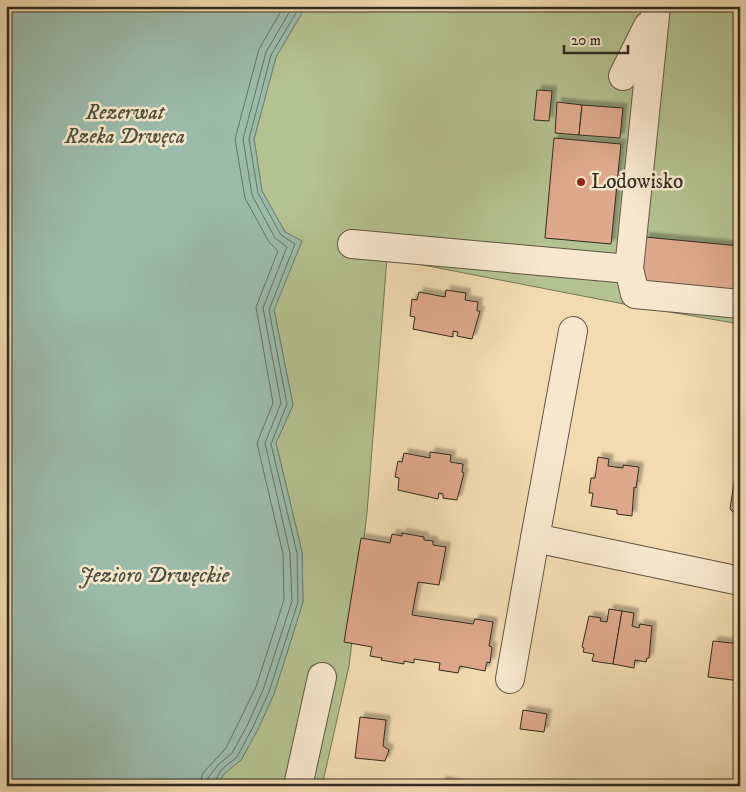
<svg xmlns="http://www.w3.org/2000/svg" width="746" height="792" font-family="'IM FELL DW Pica',serif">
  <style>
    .green { fill: #b4c190; stroke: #727658 }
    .water { fill: #9bbbaa; stroke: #718173 }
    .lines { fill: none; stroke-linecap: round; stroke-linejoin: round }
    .shore { stroke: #667265; stroke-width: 1 }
    .building { fill: #dea88c; stroke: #312a20; filter: url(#shadow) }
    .minor-casing { stroke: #615644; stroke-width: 30 }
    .minor { stroke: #f7e8cd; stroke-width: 28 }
    .poi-dot { fill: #8f2418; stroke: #f7e8cd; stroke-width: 2 }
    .labels { text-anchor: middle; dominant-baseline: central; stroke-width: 5; stroke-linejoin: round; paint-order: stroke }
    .park-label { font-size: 21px; font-style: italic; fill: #52503c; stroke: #f7e8cd }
    .poi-label { font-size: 21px; fill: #312a20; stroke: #f7e8cd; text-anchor: start }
    .water-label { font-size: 22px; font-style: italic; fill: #4c4e42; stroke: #f7e8cd }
  </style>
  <defs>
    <filter id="shadow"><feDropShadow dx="4.5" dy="-4.5" stdDeviation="1" flood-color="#0004"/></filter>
  </defs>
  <rect width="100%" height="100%" fill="#f2dbb2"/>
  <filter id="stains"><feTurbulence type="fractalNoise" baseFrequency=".004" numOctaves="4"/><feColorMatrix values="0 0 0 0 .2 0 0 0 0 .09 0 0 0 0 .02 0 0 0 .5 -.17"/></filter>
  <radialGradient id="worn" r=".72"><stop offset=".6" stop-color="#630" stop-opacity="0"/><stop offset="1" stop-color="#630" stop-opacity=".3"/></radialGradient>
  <polygon class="green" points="306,6 740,6 740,324 629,305 387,258 367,513 349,666 322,786 216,786 225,773 241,760 257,731 274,694 303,602 302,552 276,443 293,405 274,309 302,241 285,232 262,191 254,139 276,57"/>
  <polygon class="water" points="6,6 306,6 276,57 254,139 262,191 285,232 302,241 274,310 293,405 276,443 302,552 303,602 274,694 257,731 241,760 225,773 216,786 6,786"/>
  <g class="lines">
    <g class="shore">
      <polyline points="199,786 203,773 226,748 256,687 284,600 283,554 257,443 273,403 256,307 278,251 269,242 245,198 235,139 259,49 284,6"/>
      <polyline points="206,786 208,778 218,765 232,753 247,726 263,690 292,601 290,553 265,443 281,403 263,308 287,247 275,238 252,195 243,139 266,52 293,6"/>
      <polyline points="213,786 221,770 237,757 252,729 269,692 298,602 297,553 271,444 287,404 269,310 295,244 281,235 258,193 249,139 271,55 300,6"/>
    </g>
  </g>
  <g class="building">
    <polygon points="537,90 552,91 549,121 534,120"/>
    <polygon points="557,102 582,105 579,135 555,133"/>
    <polygon points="582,105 623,108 620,138 579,135"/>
    <polygon points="554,138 621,144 611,244 545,238"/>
    <polygon points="645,237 740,246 740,298 640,288"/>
    <polygon points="446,290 466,293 465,300 478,302 477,311 480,311 472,339 457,336 458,332 453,331 453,337 413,329 415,317 410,316 412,299 417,300 419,292 445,297"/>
    <polygon points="430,452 451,455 450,462 463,464 462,472 464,473 457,500 443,498 443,494 439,493 438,499 398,490 399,478 395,477 398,461 402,462 404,453 430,458"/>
    <polygon points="598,457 609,459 608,466 623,468 623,465 639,467 636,488 634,487 632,516 617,514 617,510 591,506 593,493 589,493 591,478 595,478"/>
    <polygon points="736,469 740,470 740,513 733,512 730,509"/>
    <polygon points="402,533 424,537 424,540 433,541 433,545 446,547 439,585 418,582 412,615 473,624 475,619 493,622 489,646 492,647 490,663 487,662 485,671 460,666 458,673 439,670 440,663 414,659 414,663 404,661 404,664 381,660 382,658 370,656 372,647 344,642 361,538 390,543 392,534 402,536"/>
    <polygon points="609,609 622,611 613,664 592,661 594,654 583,652 584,648 582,647 589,616 601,618 600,621 607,622"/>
    <polygon points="622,611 634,613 632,626 639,628 640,624 652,626 649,658 647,658 646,662 635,660 634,668 613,664"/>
    <polygon points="713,641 740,644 740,681 708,677"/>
    <polygon points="523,710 547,714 544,732 520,729"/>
    <polygon points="360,717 386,720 383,746 389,750 385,761 355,758"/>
    <polygon points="441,781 463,785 440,786"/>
  </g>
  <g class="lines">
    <defs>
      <g id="minor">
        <polyline points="656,6 629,269 635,294 740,304"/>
        <polyline points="623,76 648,26"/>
        <polyline points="352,244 629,269"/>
        <polyline points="573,331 535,538 740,581"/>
        <polyline points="510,679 535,538"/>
        <polyline points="298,786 322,677"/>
      </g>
    </defs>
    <use href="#minor" class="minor-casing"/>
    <use href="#minor" class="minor"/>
  </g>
  <circle class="poi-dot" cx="581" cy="182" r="5"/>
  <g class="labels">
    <g class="park-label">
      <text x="125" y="113">Rezerwat<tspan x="125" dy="24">Rzeka Drwęca</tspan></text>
    </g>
    <g class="poi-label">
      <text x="591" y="182">Lodowisko</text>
    </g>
    <g class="water-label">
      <text x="154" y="575">Jezioro Drwęckie</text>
    </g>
  </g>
  <rect width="746" height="792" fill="none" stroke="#f2dbb2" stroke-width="25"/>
  <rect x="8" y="8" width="731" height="777" fill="none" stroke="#312a20" stroke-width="2.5"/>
  <rect x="12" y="12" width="721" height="767" fill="none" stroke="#312a20"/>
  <path d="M564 45v8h64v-8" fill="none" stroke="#312a20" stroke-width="2.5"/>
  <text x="571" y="45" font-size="15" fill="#312a20" stroke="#f7e8cd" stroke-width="4" paint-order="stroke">20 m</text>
  <rect width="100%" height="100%" filter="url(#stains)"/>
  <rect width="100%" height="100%" fill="url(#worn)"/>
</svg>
